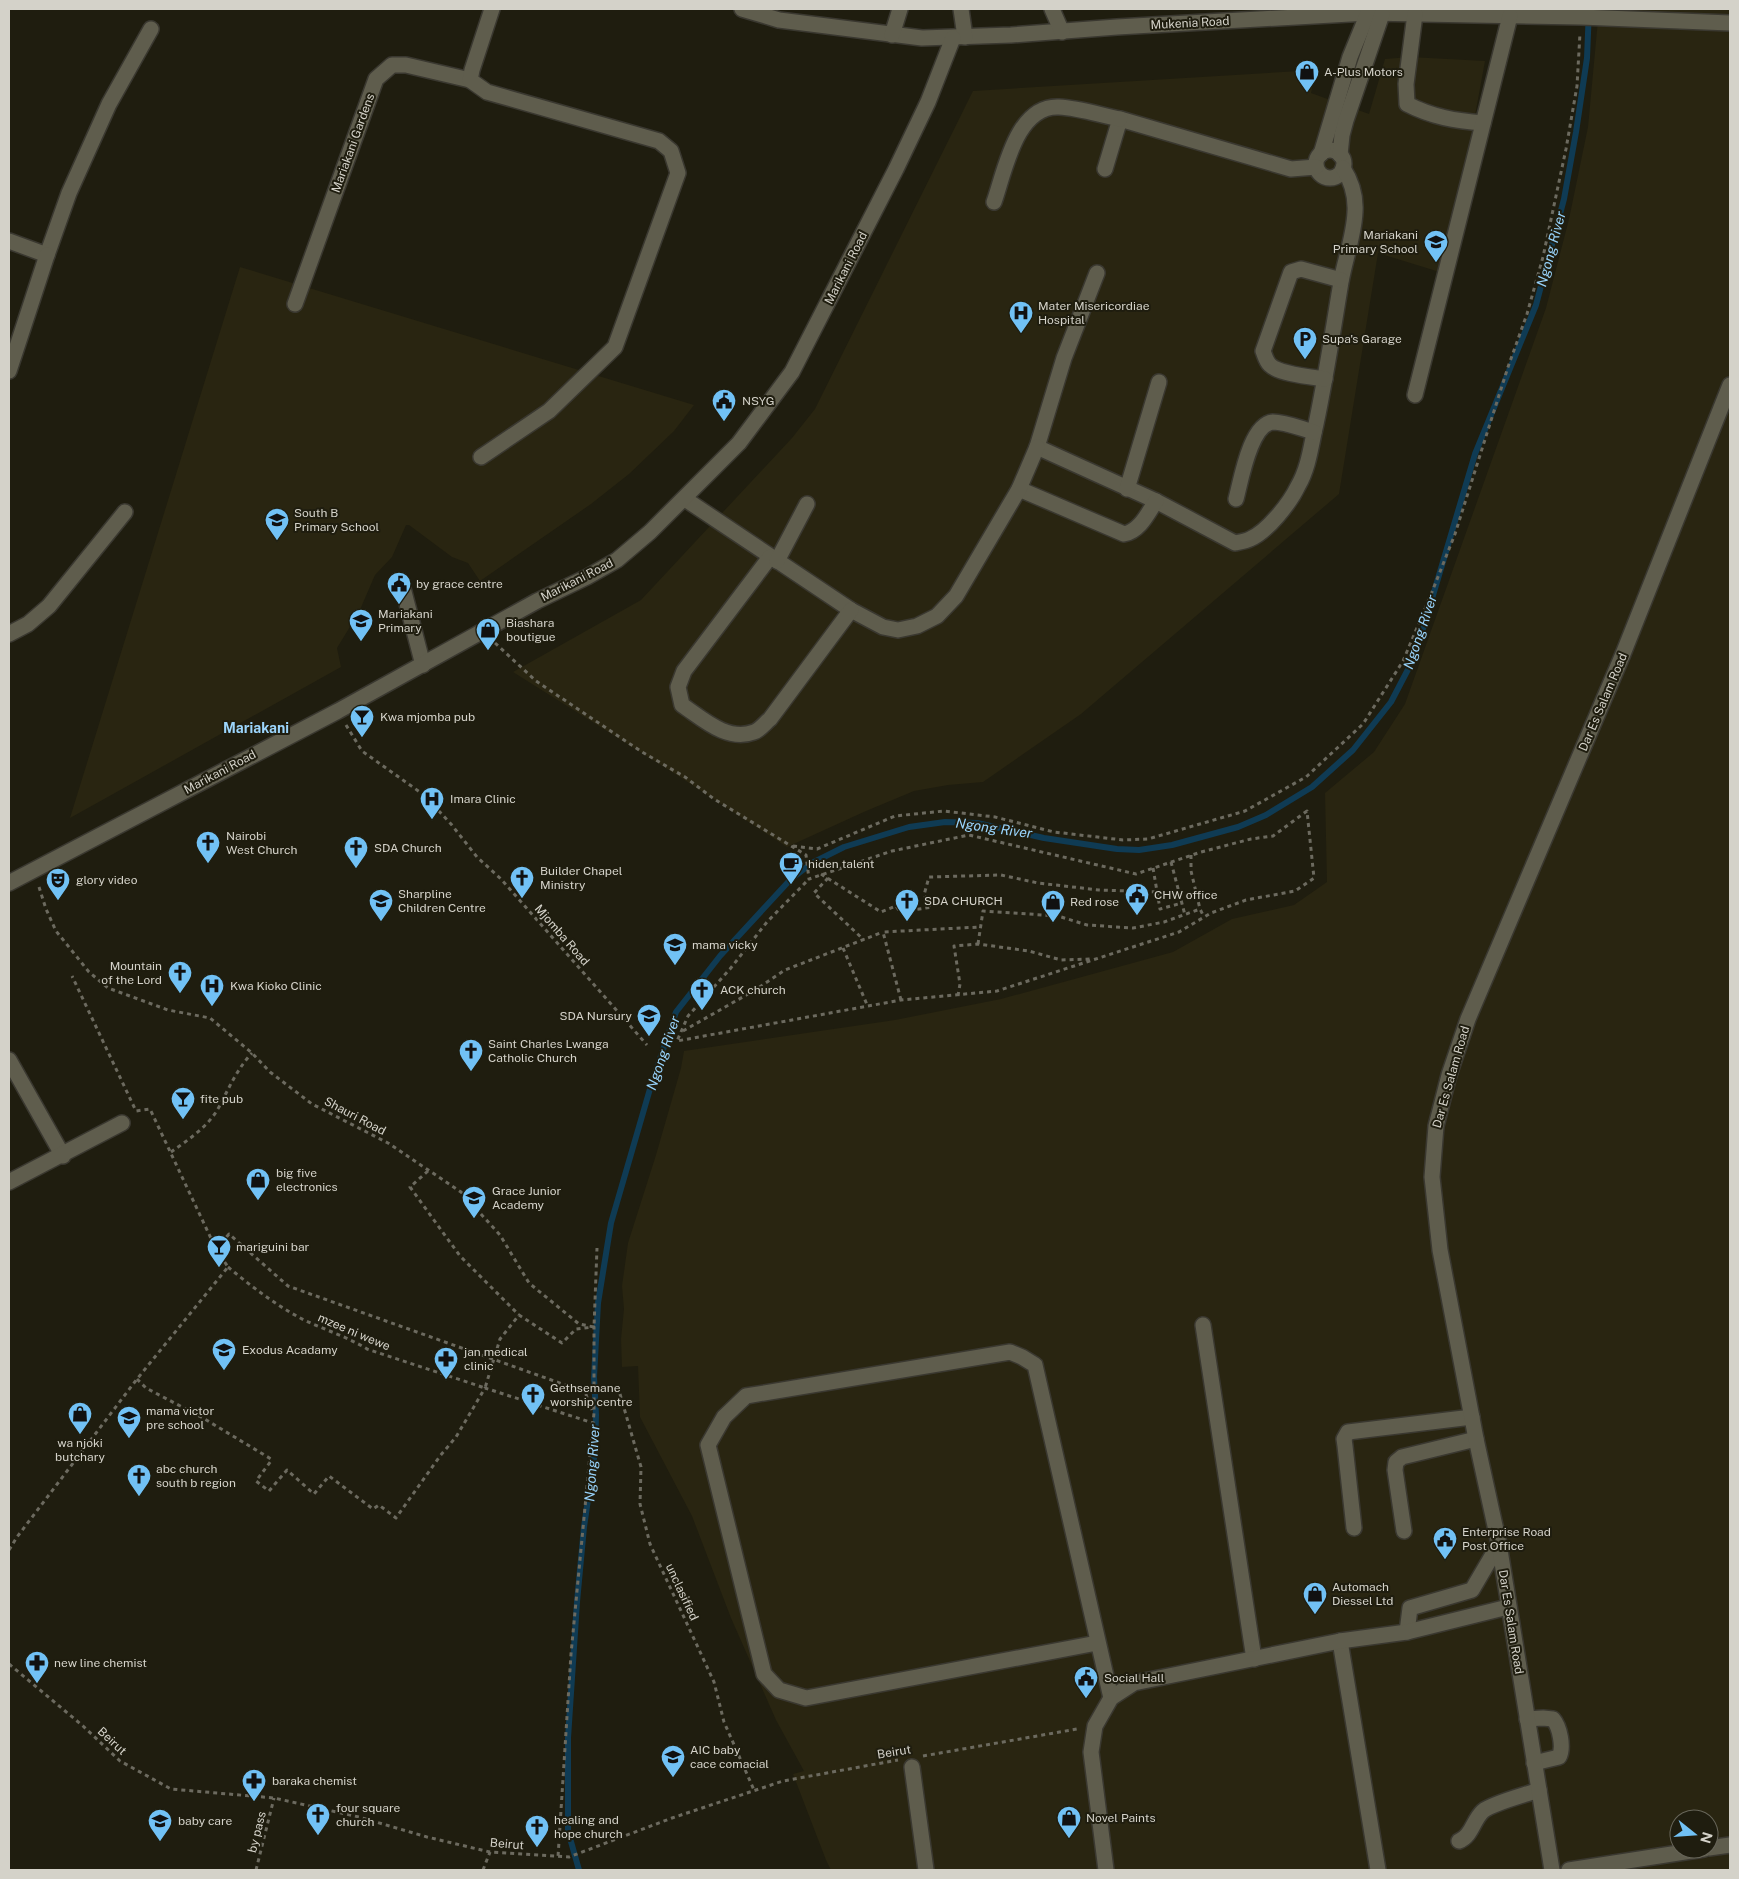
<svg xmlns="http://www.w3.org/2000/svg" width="1739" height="1879" font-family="'Public Sans',sans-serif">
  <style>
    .built { fill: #292511; fill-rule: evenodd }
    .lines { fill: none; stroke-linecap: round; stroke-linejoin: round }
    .stream { stroke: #0f3b54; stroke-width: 6 }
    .minor-casing { stroke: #3a3830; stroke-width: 18 }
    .path { stroke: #6c6a5f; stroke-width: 3; stroke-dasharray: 4 4; stroke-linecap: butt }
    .minor { stroke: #5f5d4d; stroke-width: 15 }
    .labels { text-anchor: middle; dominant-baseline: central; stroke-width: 4; stroke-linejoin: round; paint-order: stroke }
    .street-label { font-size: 12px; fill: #d4d2c9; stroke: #1f1d0f }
    .poi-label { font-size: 12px; fill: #d4d2c9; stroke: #1f1d0f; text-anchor: start }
    .water-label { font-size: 14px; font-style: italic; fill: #98d3fb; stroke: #1f1d0f }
    .neighbourhood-label { font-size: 14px; font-weight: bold; fill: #9cd5fc; stroke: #1f1d0f }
  </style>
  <rect width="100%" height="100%" fill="#1f1d0f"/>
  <g class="built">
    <path d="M 1599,9 L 1730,9 L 1730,1870 L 831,1870 L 826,1860 L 793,1774 L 804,1771 L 776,1720 L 731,1618 L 692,1516 L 640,1417 L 638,1366 L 622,1367 L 621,1339 L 624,1309 L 622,1286 L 628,1243 L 656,1155 L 681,1068 L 684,1051 L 895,1020 L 1001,999 L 1173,952 L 1232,919 L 1294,905 L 1327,882 L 1325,793 L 1374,752 L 1405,704 L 1546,308 L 1569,219 L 1588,127 ZM 1679,1819 L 1709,1819 L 1709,1849 L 1679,1849 Z"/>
    <polygon points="1410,57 1485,61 1446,274 1378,253 1339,494 1081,714 983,782 948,785 914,791 866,811 787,847 680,777 513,672 641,600 792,438 815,409 973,91 1316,70 1311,93 1369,114 1385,59"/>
    <polygon points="240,267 694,405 674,431 629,474 591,504 480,581 468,563 452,557 409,525 406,525 392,557 375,575 359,612 337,648 341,667 70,818"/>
  </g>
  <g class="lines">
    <polyline class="stream" points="579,1870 568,1831 568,1738 577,1602 584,1527 595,1452 596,1415 594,1377 598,1303 611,1223 652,1082 676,1012 720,956 790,880 812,863 844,847 909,827 945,822 977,823 1044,838 1117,849 1139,850 1172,845 1238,827 1266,815 1312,787 1353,750 1391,702 1415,656 1475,454 1536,305 1564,199 1576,132 1587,58 1589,9"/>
    <defs>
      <g id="minor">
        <polyline points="742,9 779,20 922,38 1011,35 1117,27 1368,13 1581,17 1730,23"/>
        <polyline points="961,9 965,37"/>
        <polyline points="1052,9 1062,32"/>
        <path d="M 1415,14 L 1406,84 L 1407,104 C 1432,117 1456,121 1483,123"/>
        <polyline points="892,35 900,9"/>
        <circle cx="1330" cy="164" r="14"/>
        <polyline points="1321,154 1350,57 1368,13"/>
        <polyline points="1340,155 1342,135 1346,120 1382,14"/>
        <polyline points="1105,169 1120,119 1291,169 1316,167"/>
        <path d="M 994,202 C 1005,171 1016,105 1059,107 C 1079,108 1100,115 1120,119"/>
        <polyline points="9,241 47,255 69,193 109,104 151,29"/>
        <path d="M 1097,273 L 1064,358 L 1037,447 L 1156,501 L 1235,543 C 1240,542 1246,541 1250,539 C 1267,532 1290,503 1298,486 C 1309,467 1311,445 1316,424 C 1326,377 1333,330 1341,282 C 1345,259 1354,236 1355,212 C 1356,196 1352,182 1343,168"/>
        <polyline points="295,304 376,79 392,65 406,65 470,80"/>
        <polyline points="9,371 47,255"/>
        <path d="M 1325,379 C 1312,377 1279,374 1270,365 C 1266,361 1265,356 1263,351 L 1291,272 L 1301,269 L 1341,280"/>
        <polyline points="1415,395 1510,16"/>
        <polyline points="481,457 549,411 615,347 678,173 671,151 659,141 487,92 470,80 472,70 492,9"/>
        <path d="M 1019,489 L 1124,534 C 1140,531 1148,513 1156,501"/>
        <polyline points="1127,489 1159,382"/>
        <polyline points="685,499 851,610 883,627 898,630 917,626 937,616 956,596 1019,489 1037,447"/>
        <path d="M 1236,499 C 1241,481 1250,424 1273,422 C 1286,422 1302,429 1314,432"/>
        <path d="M 770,557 L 684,671 L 678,687 L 682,705 C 703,719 727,742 754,732 C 760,730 765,723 770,719 L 851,610"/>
        <polyline points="777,561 807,504"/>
        <polyline points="404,592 423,665"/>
        <polyline points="9,634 28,624 49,606 125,512"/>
        <polyline points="9,883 338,711 537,601 587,577 617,560 650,532 739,443 792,372 896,169 928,102 953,38"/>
        <polyline points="9,1060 63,1156"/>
        <polyline points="9,1182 122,1123"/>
        <polyline points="1203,1325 1254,1659"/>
        <polyline points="1354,1528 1345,1446 1344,1439 1348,1432 1472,1417"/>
        <polyline points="1404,1531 1395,1470 1396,1462 1402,1457 1476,1439"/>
        <polyline points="1407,1632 1410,1608 1472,1590 1499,1544"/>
        <polyline points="1340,1641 1378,1870"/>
        <polyline points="1097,1643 806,1698 779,1690 764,1674 708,1445 724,1417 746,1396 1010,1352 1022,1357 1035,1365 1111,1698"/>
        <path d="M 1527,1719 L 1543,1718 L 1553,1719 C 1560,1727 1564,1748 1559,1757 L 1534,1763"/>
        <polyline points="912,1767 926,1870"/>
        <path d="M 1459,1841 C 1472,1836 1473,1820 1483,1811 C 1493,1803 1525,1795 1539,1790"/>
        <polyline points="1709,1848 1730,1845"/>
        <polyline points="1106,1870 1091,1752 1095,1726 1111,1698 1134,1683 1340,1641 1407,1632 1508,1607"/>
        <polyline points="1552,1870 1499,1544 1476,1439 1440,1250 1432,1177 1436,1126 1449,1075 1468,1019 1623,654 1730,385"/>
        <polyline points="1569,1870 1704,1849"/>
      </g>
    </defs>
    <use href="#minor" class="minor-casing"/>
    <g class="path">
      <polyline points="495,643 536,681 642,752 685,777 714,799 806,855 809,879 892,851 969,835 1136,874 1201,852 1251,839 1273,836 1307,811 1314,878 1295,891 1246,900 1211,913 1179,932 997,991 901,1000 677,1041 688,1016 730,969 767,922 809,879"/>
      <polyline points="346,725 362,751 424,795 451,824 477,857 501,879 647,1045"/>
      <polyline points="793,846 817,849 895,816 944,811 995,817 1054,832 1123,840 1148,839 1245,811 1306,777 1363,724 1403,661 1430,597 1455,534 1508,367 1527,314 1543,257 1566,149 1577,86 1580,33"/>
      <polyline points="1191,855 1191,871 1200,909"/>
      <polyline points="1171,862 1185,915"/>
      <polyline points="1153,868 1160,909 1182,903"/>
      <polyline points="821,874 881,912 896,906 900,912 932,907 924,895 929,877 1001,875 1038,883 1099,890 1157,892"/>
      <polyline points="828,878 814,893 864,940"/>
      <polyline points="39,887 46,909 56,931 89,972 108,988 168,1010 210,1018 252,1053 270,1072 312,1104 388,1143 461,1192 500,1235 529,1283 579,1324 594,1327 597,1248"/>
      <polyline points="978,944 983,911 1058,916 1087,925 1133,928 1164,922 1200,909 1204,917"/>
      <polyline points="843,948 868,1007"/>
      <polyline points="958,996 960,984 954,946 978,944 1029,951 1061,960 1090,959"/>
      <polyline points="901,1000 883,932 980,927"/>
      <polyline points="683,1031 755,990 785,970 883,932"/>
      <path d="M 171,1152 C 188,1140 209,1126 219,1107 C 229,1088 237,1069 252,1053"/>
      <polyline points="428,1171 410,1187 460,1256 519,1315"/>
      <polyline points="216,1249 229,1234 288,1286 585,1392 592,1410"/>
      <path d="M 228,1267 C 252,1287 277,1306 304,1320 C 325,1330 348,1337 367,1349 L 485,1388 L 500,1339 L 519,1315 L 562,1343 L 576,1329 L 594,1327 L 594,1413 L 571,1654 L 558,1857"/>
      <polyline points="137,1379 146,1388 203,1418 271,1459 271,1461 256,1481 269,1491 287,1470 314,1494 329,1476 373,1509 379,1505 396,1518 440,1456 456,1437 485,1388 593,1423"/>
      <polyline points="620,1394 641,1467 640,1504 650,1544 714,1682 724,1722 754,1790"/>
      <polyline points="9,1550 17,1537 137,1379 228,1267 216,1249 150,1109 136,1111 72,976"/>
      <polyline points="9,1664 83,1726 120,1761 171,1789 274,1798 359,1817 427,1837 490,1852 569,1857 672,1818 783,1781 898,1760"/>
      <polyline points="923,1756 1077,1729"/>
      <polyline points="256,1870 274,1798"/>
      <polyline points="483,1870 490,1852"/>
    </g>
    <use href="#minor" class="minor"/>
  </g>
  <defs>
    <symbol id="shop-pin" viewBox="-11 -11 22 30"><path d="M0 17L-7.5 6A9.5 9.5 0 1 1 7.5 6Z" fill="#71c1f5" stroke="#1f1d0f"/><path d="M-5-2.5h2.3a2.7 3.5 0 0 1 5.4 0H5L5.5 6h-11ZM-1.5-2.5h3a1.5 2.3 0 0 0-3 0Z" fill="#111"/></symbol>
    <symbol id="school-pin" viewBox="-11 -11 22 30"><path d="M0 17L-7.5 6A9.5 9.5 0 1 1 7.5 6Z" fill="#71c1f5" stroke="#1f1d0f"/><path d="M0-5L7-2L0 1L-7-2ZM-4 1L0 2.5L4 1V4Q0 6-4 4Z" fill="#111"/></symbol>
    <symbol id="hospital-pin" viewBox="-11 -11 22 30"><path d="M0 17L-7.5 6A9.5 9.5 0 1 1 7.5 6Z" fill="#71c1f5" stroke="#1f1d0f"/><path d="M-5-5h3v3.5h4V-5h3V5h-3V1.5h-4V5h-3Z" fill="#111"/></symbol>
    <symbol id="parking-pin" viewBox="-11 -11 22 30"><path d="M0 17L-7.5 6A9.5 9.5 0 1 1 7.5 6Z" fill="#71c1f5" stroke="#1f1d0f"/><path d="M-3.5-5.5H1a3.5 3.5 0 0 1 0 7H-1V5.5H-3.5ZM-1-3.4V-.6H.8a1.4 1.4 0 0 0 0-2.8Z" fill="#111"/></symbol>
    <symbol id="civic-pin" viewBox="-11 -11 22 30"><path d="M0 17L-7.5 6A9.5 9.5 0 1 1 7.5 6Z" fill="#71c1f5" stroke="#1f1d0f"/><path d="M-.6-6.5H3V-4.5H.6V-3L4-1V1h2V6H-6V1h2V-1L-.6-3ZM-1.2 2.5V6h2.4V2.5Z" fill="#111"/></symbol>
    <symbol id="bar-pin" viewBox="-11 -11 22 30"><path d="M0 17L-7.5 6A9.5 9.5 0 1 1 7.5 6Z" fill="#71c1f5" stroke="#1f1d0f"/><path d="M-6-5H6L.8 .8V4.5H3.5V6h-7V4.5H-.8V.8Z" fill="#111"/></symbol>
    <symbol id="church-pin" viewBox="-11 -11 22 30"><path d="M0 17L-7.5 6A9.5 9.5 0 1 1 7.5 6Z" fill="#71c1f5" stroke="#1f1d0f"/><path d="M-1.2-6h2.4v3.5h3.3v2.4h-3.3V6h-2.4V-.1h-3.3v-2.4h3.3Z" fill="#111"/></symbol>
    <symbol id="cafe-pin" viewBox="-11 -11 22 30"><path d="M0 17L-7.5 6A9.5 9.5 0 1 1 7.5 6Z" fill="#71c1f5" stroke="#1f1d0f"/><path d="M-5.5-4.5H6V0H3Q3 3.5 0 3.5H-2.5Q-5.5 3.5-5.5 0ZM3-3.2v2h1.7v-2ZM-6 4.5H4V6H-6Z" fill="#111"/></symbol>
    <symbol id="theatre-pin" viewBox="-11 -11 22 30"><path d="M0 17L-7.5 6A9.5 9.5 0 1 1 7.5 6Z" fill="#71c1f5" stroke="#1f1d0f"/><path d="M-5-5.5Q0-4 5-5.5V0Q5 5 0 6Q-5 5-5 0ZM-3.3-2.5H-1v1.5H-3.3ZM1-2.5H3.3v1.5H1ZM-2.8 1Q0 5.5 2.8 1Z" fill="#111"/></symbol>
    <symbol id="pharmacy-pin" viewBox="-11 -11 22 30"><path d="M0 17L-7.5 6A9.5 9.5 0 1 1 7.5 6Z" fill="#71c1f5" stroke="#1f1d0f"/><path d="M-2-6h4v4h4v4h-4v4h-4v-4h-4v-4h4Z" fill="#111"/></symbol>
  </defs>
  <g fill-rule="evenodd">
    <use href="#shop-pin" x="1293" y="58" width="28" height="38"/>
    <use href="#school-pin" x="1422" y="228" width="28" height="38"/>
    <use href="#hospital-pin" x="1007" y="299" width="28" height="38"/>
    <use href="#parking-pin" x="1291" y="325" width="28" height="38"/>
    <use href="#civic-pin" x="710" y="387" width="28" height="38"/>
    <use href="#school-pin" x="263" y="506" width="28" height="38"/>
    <use href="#civic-pin" x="385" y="570" width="28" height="38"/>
    <use href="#school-pin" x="347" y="607" width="28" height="38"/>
    <use href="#shop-pin" x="474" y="616" width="28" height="38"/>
    <use href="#bar-pin" x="348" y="703" width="28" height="38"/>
    <use href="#hospital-pin" x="418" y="785" width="28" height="38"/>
    <use href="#church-pin" x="194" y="829" width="28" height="38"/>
    <use href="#church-pin" x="342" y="834" width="28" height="38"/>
    <use href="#cafe-pin" x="777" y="850" width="28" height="38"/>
    <use href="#church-pin" x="508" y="864" width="28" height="38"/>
    <use href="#theatre-pin" x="44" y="866" width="28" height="38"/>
    <use href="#civic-pin" x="1123" y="881" width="28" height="38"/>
    <use href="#school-pin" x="367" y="887" width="28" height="38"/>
    <use href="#church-pin" x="893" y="887" width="28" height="38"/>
    <use href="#shop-pin" x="1039" y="888" width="28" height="38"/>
    <use href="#school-pin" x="661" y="931" width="28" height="38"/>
    <use href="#church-pin" x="166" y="959" width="28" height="38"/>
    <use href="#hospital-pin" x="198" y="972" width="28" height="38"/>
    <use href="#church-pin" x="688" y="976" width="28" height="38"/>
    <use href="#school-pin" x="635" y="1002" width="28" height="38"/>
    <use href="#church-pin" x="457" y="1037" width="28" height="38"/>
    <use href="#bar-pin" x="169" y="1085" width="28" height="38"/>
    <use href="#shop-pin" x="244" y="1166" width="28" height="38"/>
    <use href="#school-pin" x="460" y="1184" width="28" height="38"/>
    <use href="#bar-pin" x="205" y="1233" width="28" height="38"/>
    <use href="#school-pin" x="210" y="1336" width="28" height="38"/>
    <use href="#pharmacy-pin" x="432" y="1345" width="28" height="38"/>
    <use href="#church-pin" x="519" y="1381" width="28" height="38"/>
    <use href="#shop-pin" x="66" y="1400" width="28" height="38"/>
    <use href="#school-pin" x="115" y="1404" width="28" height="38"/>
    <use href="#church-pin" x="125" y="1462" width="28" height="38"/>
    <use href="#civic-pin" x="1431" y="1525" width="28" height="38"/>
    <use href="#shop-pin" x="1301" y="1580" width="28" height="38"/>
    <use href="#pharmacy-pin" x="23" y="1649" width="28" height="38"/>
    <use href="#civic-pin" x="1072" y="1664" width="28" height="38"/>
    <use href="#school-pin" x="659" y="1743" width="28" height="38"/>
    <use href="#pharmacy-pin" x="240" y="1767" width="28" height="38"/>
    <use href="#church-pin" x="304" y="1801" width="28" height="38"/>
    <use href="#shop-pin" x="1055" y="1804" width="28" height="38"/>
    <use href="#school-pin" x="146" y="1807" width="28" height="38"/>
    <use href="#church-pin" x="523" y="1813" width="28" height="38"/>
  </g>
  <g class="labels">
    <g class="street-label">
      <text transform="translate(1190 23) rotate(-3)">Mukenia Road</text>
      <text transform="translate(353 143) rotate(-70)">Mariakani Gardens</text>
      <text transform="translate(846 268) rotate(-63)">Marikani Road</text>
      <text transform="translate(577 580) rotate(-27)">Marikani Road</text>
      <text transform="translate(1603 702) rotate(-67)">Dar Es Salam Road</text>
      <text transform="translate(220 772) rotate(-28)">Marikani Road</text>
      <text transform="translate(562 935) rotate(49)">Mjomba Road</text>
      <text transform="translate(1451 1077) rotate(-74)">Dar Es Salam Road</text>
      <text transform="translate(355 1116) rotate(28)">Shauri Road</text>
      <text transform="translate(354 1332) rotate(23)">mzee ni wewe</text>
      <text transform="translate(682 1592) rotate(65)">unclasified</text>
      <text transform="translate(1511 1622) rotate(81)">Dar Es Salam Road</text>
      <text transform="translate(112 1741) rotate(43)">Beirut</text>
      <text transform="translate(894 1752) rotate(-9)">Beirut</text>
      <text transform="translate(257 1832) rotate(-76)">by pass</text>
      <text transform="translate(507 1844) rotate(5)">Beirut</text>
    </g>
    <g class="poi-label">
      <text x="1324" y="72">A-Plus Motors</text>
      <text x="1418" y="235" text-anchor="end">Mariakani<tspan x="1418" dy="14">Primary School</tspan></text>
      <text x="1038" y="306">Mater Misericordiae<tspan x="1038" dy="14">Hospital</tspan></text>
      <text x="1322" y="339">Supa's Garage</text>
      <text x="742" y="401">NSYG</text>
      <text x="294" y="513">South B<tspan x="294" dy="14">Primary School</tspan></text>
      <text x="416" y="584">by grace centre</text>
      <text x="378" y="614">Mariakani<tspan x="378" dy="14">Primary</tspan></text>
      <text x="506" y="623">Biashara<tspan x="506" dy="14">boutigue</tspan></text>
      <text x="380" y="717">Kwa mjomba pub</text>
      <text x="450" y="799">Imara Clinic</text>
      <text x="226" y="836">Nairobi<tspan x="226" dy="14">West Church</tspan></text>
      <text x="374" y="848">SDA Church</text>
      <text x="808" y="864">hiden talent</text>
      <text x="540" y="871">Builder Chapel<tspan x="540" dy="14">Ministry</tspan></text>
      <text x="76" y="880">glory video</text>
      <text x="398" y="894">Sharpline<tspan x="398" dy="14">Children Centre</tspan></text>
      <text x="1154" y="895">CHW office</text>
      <text x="924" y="901">SDA CHURCH</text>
      <text x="1070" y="902">Red rose</text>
      <text x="692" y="945">mama vicky</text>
      <text x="162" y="966" text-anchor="end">Mountain<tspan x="162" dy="14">of the Lord</tspan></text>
      <text x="230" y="986">Kwa Kioko Clinic</text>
      <text x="720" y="990">ACK church</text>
      <text x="632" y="1016" text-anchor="end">SDA Nursury</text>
      <text x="488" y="1044">Saint Charles Lwanga<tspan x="488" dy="14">Catholic Church</tspan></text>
      <text x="200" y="1099">fite pub</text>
      <text x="276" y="1173">big five<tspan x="276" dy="14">electronics</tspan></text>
      <text x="492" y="1191">Grace Junior<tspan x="492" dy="14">Academy</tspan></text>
      <text x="236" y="1247">mariguini bar</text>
      <text x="242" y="1350">Exodus Acadamy</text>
      <text x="464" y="1352">jan medical<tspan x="464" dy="14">clinic</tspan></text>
      <text x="550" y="1388">Gethsemane<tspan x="550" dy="14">worship centre</tspan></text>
      <text x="146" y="1411">mama victor<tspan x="146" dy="14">pre school</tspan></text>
      <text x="80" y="1443" text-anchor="middle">wa njoki<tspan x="80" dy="14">butchary</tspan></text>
      <text x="156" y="1469">abc church<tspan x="156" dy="14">south b region</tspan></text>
      <text x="1462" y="1532">Enterprise Road<tspan x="1462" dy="14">Post Office</tspan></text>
      <text x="1332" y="1587">Automach<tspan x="1332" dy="14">Diessel Ltd</tspan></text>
      <text x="54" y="1663">new line chemist</text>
      <text x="1104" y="1678">Social Hall</text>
      <text x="690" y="1750">AIC baby<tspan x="690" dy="14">cace comacial</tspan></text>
      <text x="272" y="1781">baraka chemist</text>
      <text x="336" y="1808">four square<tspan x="336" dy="14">church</tspan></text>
      <text x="1086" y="1818">Novel Paints</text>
      <text x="554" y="1820">healing and<tspan x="554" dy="14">hope church</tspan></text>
      <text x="178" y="1821">baby care</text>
    </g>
    <g class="water-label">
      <text transform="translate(1551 249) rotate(-75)">Ngong River</text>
      <text transform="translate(1420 632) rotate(-71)">Ngong River</text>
      <text transform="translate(994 828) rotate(8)">Ngong River</text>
      <text transform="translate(663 1053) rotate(-71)">Ngong River</text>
      <text transform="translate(592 1463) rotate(-86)">Ngong River</text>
    </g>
    <g class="neighbourhood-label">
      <text x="256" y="728">Mariakani</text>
    </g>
  </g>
  <rect width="1739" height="1879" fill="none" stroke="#d4d2c9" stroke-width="20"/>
  <g transform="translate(1694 1834) rotate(107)"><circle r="24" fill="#1f1d0f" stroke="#676559"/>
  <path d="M0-4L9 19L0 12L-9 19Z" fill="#71c1f5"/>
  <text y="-8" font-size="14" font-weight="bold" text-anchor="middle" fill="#d4d2c9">N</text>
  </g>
</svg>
